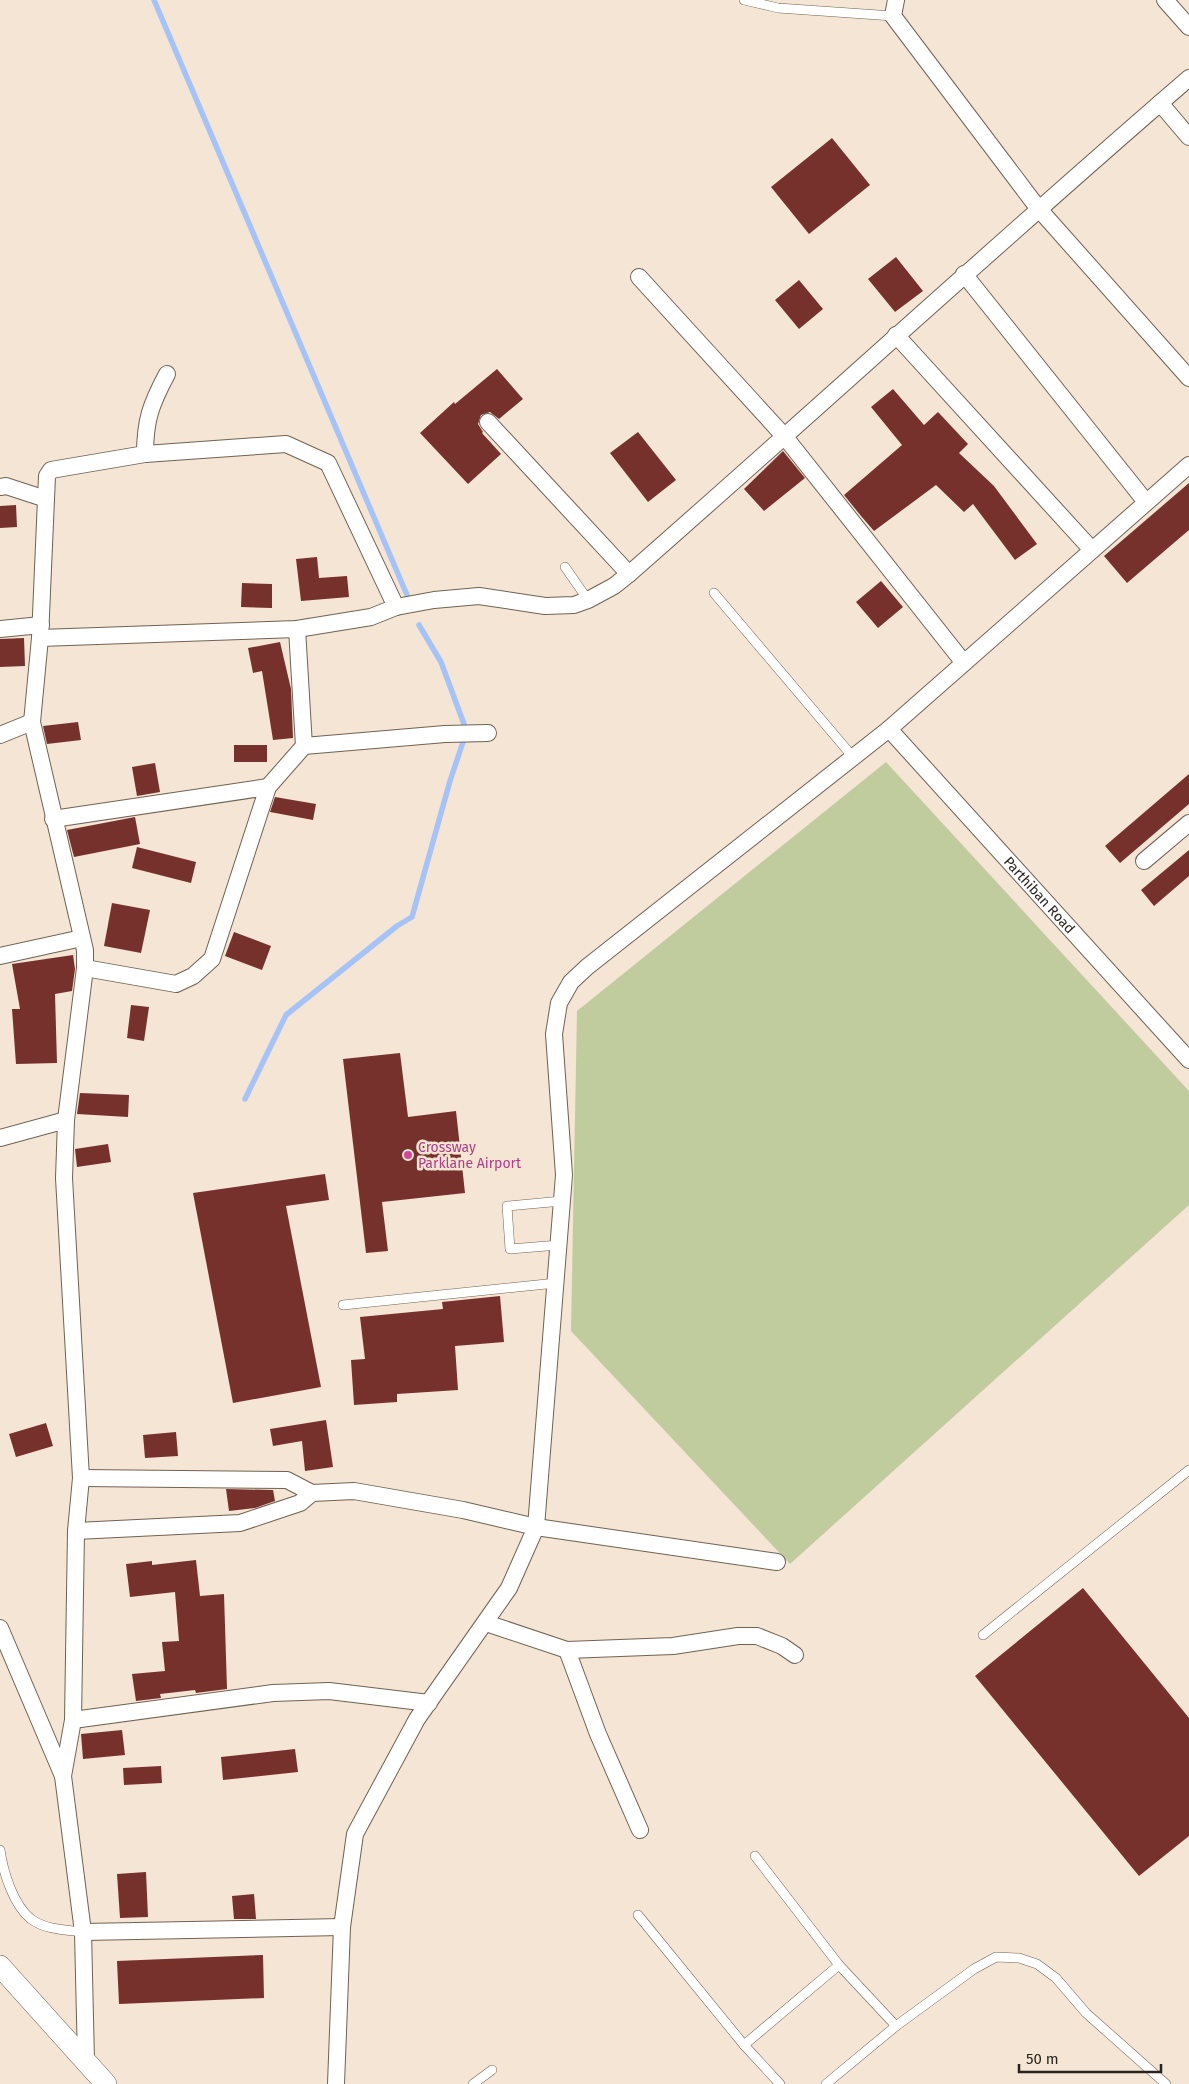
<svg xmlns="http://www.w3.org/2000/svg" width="1189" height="2084" font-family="'Fira Sans',sans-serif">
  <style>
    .green { fill: #c1cc9e }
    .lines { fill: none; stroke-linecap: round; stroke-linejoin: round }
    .stream { stroke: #a5c3f7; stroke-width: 5.5 }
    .building { fill: #77312c }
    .service-casing { stroke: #706253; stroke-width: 10 }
    .minor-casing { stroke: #706253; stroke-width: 18 }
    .tertiary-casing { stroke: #706253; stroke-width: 22 }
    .service { stroke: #fff; stroke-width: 9 }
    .minor { stroke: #fff; stroke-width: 16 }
    .tertiary { stroke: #fff; stroke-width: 21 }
    .hotel-dot { fill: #d1479c; stroke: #f5e5d4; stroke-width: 2 }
    .labels { text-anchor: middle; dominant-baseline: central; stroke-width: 5; stroke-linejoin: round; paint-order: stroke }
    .street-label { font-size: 14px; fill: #29231d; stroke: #f5e5d4 }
    .hotel-label { font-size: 14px; fill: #b23c85; stroke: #f5e5d4; text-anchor: start }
  </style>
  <rect width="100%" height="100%" fill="#f5e5d4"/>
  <polygon class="green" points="886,762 1189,1091 1189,1205 790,1564 571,1331 577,1011"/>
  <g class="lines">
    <g class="stream">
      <polyline points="154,0 407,595"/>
      <polyline points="419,625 441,662 464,724"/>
      <polyline points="245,1099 286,1015 397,926 412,917 450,781 463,742"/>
    </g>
  </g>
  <g class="building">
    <polygon points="832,138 870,185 809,234 771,187"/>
    <polygon points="896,257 923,291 895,312 868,279"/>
    <polygon points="799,280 823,309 799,329 775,300"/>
    <polygon points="497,369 523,399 499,419 490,412 481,415 478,424 483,432 482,433 501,454 468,484 420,433 454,402 455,404"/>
    <polygon points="893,389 924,425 938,412 968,444 959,453 994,486 1037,544 1015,560 973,504 964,512 936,485 874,531 861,516 844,495 902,445 871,407"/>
    <polygon points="638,432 676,480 648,502 610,453"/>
    <polygon points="783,451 805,478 764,511 744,489"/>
    <polygon points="1189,483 1189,530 1127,583 1104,556"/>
    <polygon points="16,505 17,527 0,528 0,506"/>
    <polygon points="317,557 319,578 347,576 349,597 301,601 296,559"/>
    <polygon points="881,581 903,607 878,628 856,602"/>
    <polygon points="242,583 272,584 272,608 241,607"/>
    <polygon points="24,638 25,666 0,667 0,639"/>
    <polygon points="280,642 291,689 293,738 273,740 262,671 253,673 248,648"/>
    <polygon points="78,722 81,740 47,744 43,726"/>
    <rect x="234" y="745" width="33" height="17"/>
    <polygon points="155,763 160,792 137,796 132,767"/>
    <polygon points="1189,774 1189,804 1120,863 1105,846"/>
    <polygon points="275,797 316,804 313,820 270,812"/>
    <polygon points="135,817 140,844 74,857 67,830"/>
    <polygon points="137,847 196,862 191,883 132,868"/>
    <polygon points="1189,850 1189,876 1154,906 1141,890"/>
    <polygon points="112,903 150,910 141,953 104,946"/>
    <polygon points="234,932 271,946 262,970 225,956"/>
    <polygon points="73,955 75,969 72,991 55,994 57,1063 16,1064 12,1009 20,1009 12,964"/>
    <polygon points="131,1005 149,1007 144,1041 127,1038"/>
    <polygon points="400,1053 408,1117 456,1111 465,1193 382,1202 388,1251 366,1253 343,1059"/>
    <polygon points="80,1093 129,1095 128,1117 77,1114"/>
    <polygon points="108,1144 111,1162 77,1167 75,1149"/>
    <polygon points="325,1174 329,1200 286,1206 321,1387 233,1403 193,1193"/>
    <polygon points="500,1296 504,1342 455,1346 458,1390 397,1394 397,1402 354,1405 351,1360 365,1359 360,1317 443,1309 442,1302"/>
    <polygon points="326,1420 333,1467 305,1471 302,1441 273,1446 270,1429"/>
    <polygon points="46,1423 53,1446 16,1457 9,1434"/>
    <polygon points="176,1432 178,1456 145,1458 143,1435"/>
    <polygon points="226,1489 273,1490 275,1501 255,1508 229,1511"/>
    <polygon points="196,1560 200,1596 224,1594 227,1689 196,1693 195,1690 160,1694 161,1698 136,1701 132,1674 165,1671 162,1642 179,1641 175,1592 130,1597 126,1564 152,1561 152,1565"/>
    <polygon points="1083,1588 1189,1718 1189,1836 1139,1876 975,1676"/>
    <polygon points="122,1730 125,1755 83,1759 81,1734"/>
    <polygon points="295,1749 298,1772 223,1780 221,1757"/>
    <polygon points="161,1766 162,1783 124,1785 123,1768"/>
    <polygon points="146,1872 148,1917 120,1918 117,1874"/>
    <polygon points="254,1894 256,1919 234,1919 232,1896"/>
    <polygon points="263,1955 264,1998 119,2004 117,1961"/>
  </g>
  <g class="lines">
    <defs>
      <g id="service">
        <polyline points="744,0 778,8 893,16"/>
        <polyline points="565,567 588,600"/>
        <polyline points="714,593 853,757"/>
        <polyline points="559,1245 510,1249 507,1206 562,1201"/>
        <polyline points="343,1305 556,1283"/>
        <polyline points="983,1635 1189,1470"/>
        <path d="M 0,1850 C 3,1871 13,1905 31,1919 C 46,1930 66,1930 83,1932"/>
        <polyline points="755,1856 839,1965"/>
        <polyline points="638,1915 744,2045"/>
        <polyline points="473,2084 492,2070"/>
        <polyline points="780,2084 744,2045 839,1965 896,2026"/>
        <polyline points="826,2084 896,2026 974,1969 996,1957 1019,1958 1037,1964 1056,1978 1086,2013 1166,2084"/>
      </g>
      <g id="minor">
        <polyline points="896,0 893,16 1038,208 1189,378"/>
        <polyline points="1165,0 1189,27"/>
        <polyline points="1160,103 1189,137"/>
        <polyline points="964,274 1146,502"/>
        <polyline points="639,277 785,437 964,663"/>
        <polyline points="896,335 1092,550"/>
        <polyline points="488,422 629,574"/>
        <path d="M 145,454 C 145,420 151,404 167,374"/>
        <polyline points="0,487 6,486 46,499"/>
        <polyline points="0,629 41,625"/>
        <polyline points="297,629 304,746"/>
        <path d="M 40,638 L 297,629 L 371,617 L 396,607 L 434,600 L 479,596 L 545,606 L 574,605 L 588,600 L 614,586 L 629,574 C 816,410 1000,241 1189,78"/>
        <path id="s1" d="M 889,729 L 1189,1060"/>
        <polyline points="0,735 32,722"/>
        <polyline points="53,819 268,787"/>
        <polyline points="1144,861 1189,823"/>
        <polyline points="0,956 82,938"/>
        <polyline points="85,968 176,984 193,976 212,959 268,787 304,746 445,734 488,733"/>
        <polyline points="0,1138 66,1120"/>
        <polyline points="81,1478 287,1480 312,1493 354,1491 463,1510 536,1527 777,1562"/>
        <polyline points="76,1531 240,1523 300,1503 312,1493"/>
        <polyline points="486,1623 567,1650 673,1646 738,1636 757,1636 782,1646 795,1655"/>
        <polyline points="0,1628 63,1776"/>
        <polyline points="567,1650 598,1734 640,1830"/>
        <polyline points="73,1720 273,1693 329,1691 429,1703"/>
        <polyline points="83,1932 342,1927"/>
        <polyline points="86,2061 83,1932 63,1776 73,1720 76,1531 81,1478 64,1178 66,1120 85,968 85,950 32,722 40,638 47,476 51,470 145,454 286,444 328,463 396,607"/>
        <polyline points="336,2084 342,1927 355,1834 417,1719 509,1588 536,1527 564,1175 554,1034 559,1003 571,982 587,967 889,729 1189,465"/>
      </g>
      <polyline id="tertiary" points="0,1966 106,2084"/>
    </defs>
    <use href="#service" class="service-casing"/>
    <use href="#minor" class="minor-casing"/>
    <use href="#tertiary" class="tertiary-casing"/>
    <use href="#service" class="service"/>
    <use href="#minor" class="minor"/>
    <use href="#tertiary" class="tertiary"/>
  </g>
  <circle class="hotel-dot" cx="408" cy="1155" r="5"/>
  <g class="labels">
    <g class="street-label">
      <text stroke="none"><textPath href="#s1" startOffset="224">Parthiban Road</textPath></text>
    </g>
    <g class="hotel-label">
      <text x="418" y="1147">Crossway<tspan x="418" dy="16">Parklane Airport</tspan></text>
    </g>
  </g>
  <path d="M1019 2064v8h142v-8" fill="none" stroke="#29231d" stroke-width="2.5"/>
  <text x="1026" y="2064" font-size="15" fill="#29231d" stroke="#f5e5d4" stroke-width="4" paint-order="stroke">50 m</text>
</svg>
